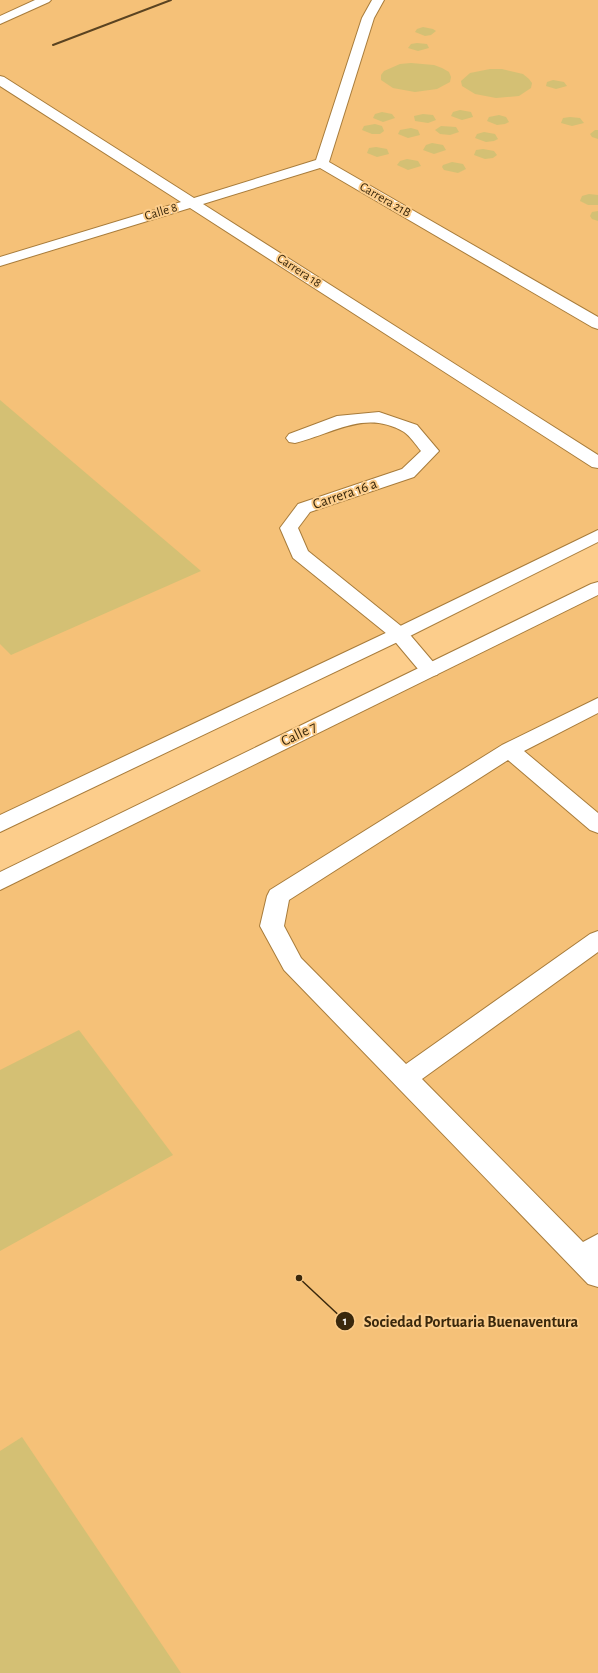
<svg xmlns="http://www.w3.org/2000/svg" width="598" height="1673" font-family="'Alegreya Sans',sans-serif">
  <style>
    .built { fill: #f5c178 }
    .building { fill: #d4c074 }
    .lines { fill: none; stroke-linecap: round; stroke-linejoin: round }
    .minor-casing { stroke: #a87c3b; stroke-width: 2 }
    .major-casing { stroke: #a87c3b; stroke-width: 2 }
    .minor { fill: #fff; fill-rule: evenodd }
    .major { fill: #fff; fill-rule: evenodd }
    .rail { stroke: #5a4321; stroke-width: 2 }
    .labels { text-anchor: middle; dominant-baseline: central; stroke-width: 4; stroke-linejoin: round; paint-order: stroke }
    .far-street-label { font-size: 13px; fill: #3a280c; stroke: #fccd8b }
    .street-label { font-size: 15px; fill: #3a280c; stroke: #fccd8b }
    .leader { fill: none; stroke: #3a280c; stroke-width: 1.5 }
    .callout-dot { fill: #3a280c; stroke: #fccd8b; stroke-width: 1.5 }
    .mark-label { font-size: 12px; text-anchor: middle; font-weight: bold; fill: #fff }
    .callout-label { font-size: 16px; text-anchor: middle; font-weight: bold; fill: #3a280c; stroke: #fccd8b; stroke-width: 4; stroke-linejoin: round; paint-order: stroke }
  </style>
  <rect width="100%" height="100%" fill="#fccd8b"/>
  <g class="built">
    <polygon points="0,0 598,0 598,535 0,824"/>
    <polygon points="598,588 598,1673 0,1673 0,882"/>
  </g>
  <g class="building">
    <polygon points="423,27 433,29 436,31 431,35 425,36 415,32 417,29"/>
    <polygon points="417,43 427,44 429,48 418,51 408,48 411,44"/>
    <polygon points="411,63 434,65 442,68 449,72 451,77 450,82 437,89 415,92 393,88 381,80 381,75 384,71 400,64"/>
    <polygon points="490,69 502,69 523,74 529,79 532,83 531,88 519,96 496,98 475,94 462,86 461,81 470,73"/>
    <polygon points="553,80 564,82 567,86 556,89 546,86 547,82"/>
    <polygon points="460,110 471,112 473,117 462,120 451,116 453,112"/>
    <polygon points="382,112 392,114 395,118 383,122 373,118 375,114"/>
    <polygon points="423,114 433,115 436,120 428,123 415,121 414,116"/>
    <polygon points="499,115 506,117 509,122 505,124 497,125 487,121 489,117"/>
    <polygon points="570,117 580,118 584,123 572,126 561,123 563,118"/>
    <polygon points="375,124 382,126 384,131 380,134 372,134 362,130 364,126"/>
    <polygon points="441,126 456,127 459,132 450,135 440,134 435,130"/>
    <polygon points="411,128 418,130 420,135 408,138 398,134 400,130"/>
    <polygon points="595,130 598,130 598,139 592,137 590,134"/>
    <polygon points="484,132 495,134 498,139 494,141 486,142 475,138 477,134"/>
    <polygon points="432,143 443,145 446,150 434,154 423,150 426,145"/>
    <polygon points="376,147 387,149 389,154 377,157 367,153 369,148"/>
    <polygon points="483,149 494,151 497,155 493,158 485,159 474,155 476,150"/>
    <polygon points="407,159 418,161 421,166 408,170 397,165 400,161"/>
    <polygon points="452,162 463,164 466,169 458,173 444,170 442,167 443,165"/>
    <polygon points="589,194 598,195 598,205 588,205 580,201 582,196"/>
    <polygon points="598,211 598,221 592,219 590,216 592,212"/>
    <polygon points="0,400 201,571 11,655 0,644"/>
    <polygon points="79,1030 173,1155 0,1251 0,1070"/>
    <polygon points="22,1437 181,1673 0,1673 0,1451"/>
  </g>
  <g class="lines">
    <defs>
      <g id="minor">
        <polygon points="35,0 51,0 49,2 0,24 0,16"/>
        <polygon points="372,0 384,0 374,18 329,162 598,317 598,329 592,327 320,168 203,204 598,455 598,468 592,467 190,208 0,266 0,257 181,202 0,86 0,76 4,77 194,198 316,160 362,18"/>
        <path d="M 379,412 L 417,425 L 439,451 L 414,477 L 310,512 L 298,528 L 308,551 L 406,630 L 440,670 L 437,675 L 430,676 L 423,675 L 392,638 L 293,558 L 280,528 L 298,504 L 402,469 L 421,451 C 416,445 410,436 404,432 C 365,409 333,434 295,443 L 289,442 L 286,438 L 289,434 L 337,416 Z"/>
        <polygon points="598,698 598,713 524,751 598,813 598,833 590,830 508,760 289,900 284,926 301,958 406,1064 590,934 598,931 598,952 422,1079 583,1242 598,1234 598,1287 588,1284 284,970 260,926 267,896 270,890 502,745"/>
      </g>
      <g id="major">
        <polygon points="598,530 598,542 406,638 0,832 0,815 392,630"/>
        <polygon points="598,582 598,595 0,890 0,872 591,584"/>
      </g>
    </defs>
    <use href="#minor" class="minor-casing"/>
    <use href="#major" class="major-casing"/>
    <use href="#minor" class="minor"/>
    <use href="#major" class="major"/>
    <polyline class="rail" points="53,45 171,0"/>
  </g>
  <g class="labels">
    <g class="far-street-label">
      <text transform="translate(385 200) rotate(30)">Carrera 21B</text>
      <text transform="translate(161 212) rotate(-17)">Calle 8</text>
      <text transform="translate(299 271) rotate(33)">Carrera 18</text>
    </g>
    <g class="street-label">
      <text transform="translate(345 494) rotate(-19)">Carrera 16 a</text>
      <text transform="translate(299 734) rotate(-26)">Calle 7</text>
    </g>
  </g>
  <path class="leader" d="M299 1278L345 1321"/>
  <g class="callout-dot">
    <circle cx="299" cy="1278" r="4"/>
    <circle cx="345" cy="1321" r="10"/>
  </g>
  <g class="mark-label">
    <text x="345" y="1325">1</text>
  </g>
  <g class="callout-label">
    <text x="471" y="1327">Sociedad Portuaria Buenaventura</text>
  </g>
</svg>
